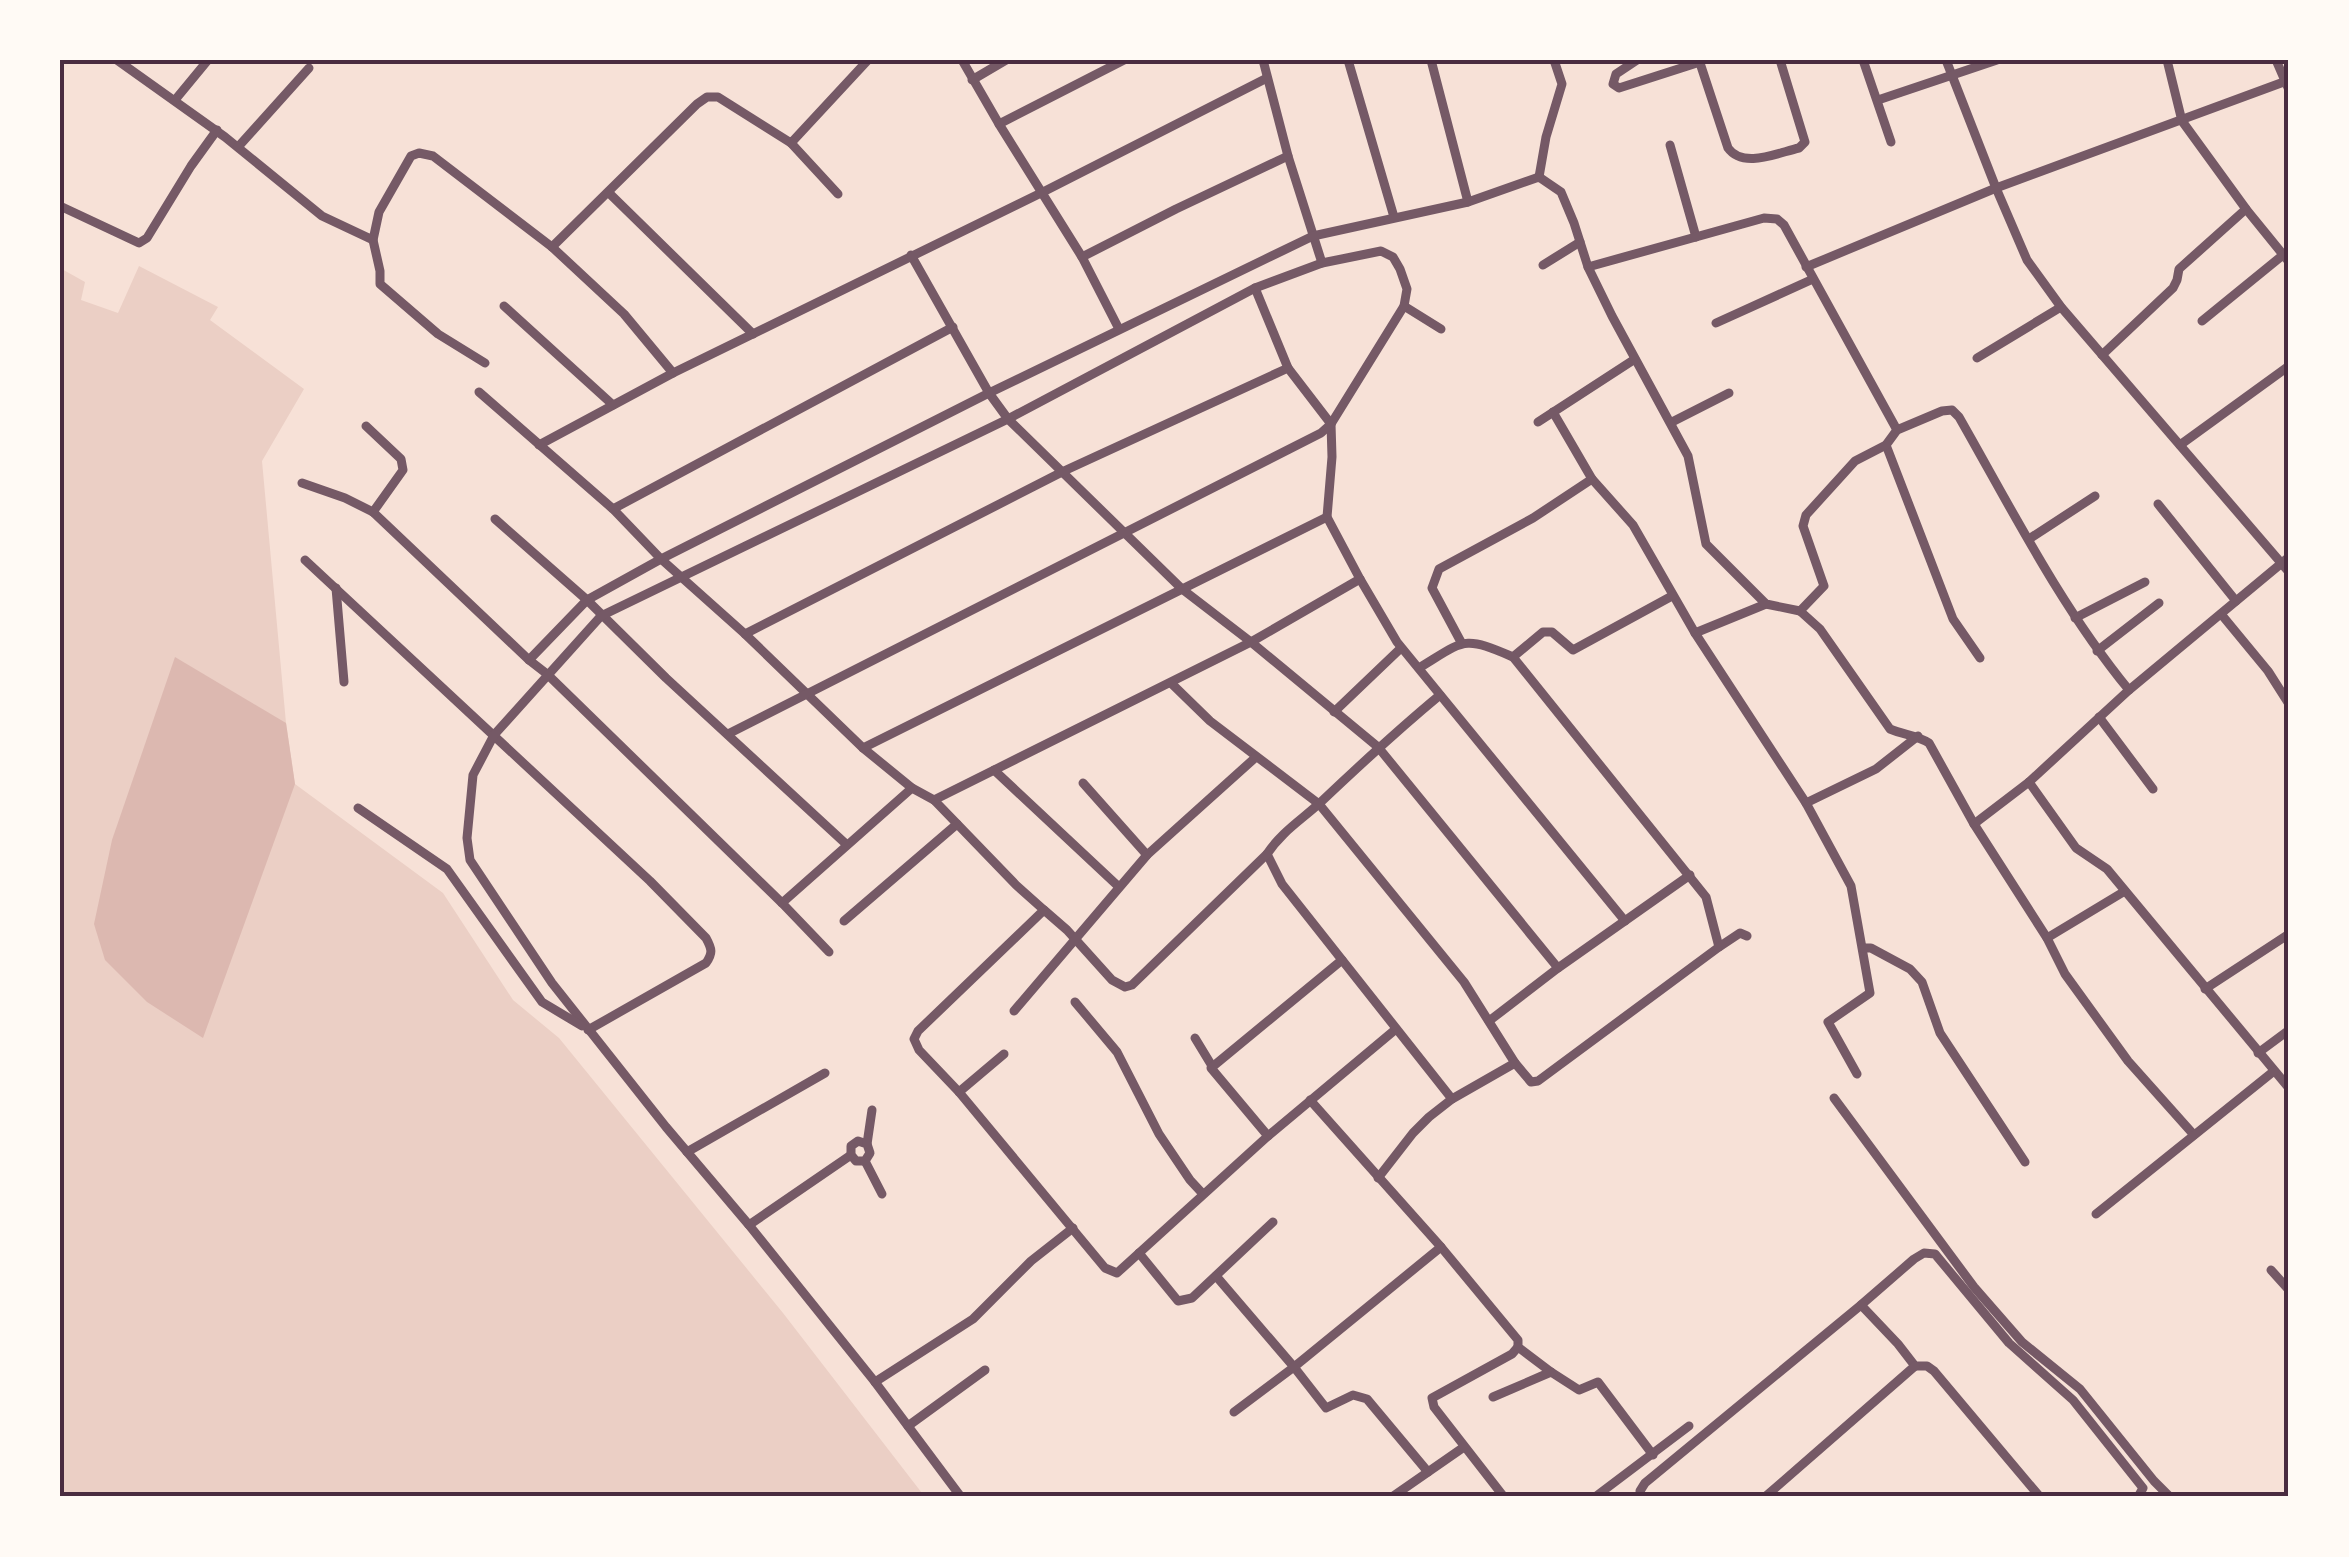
<svg xmlns="http://www.w3.org/2000/svg" width="2349" height="1557" font-family="'Alegreya Sans',sans-serif">
  <style>
    .green { fill: #ebcfc5 }
    .water { fill: #dcb8b0 }
    .lines { fill: none; stroke-linecap: round; stroke-linejoin: round }
    .minor { stroke: #755966; stroke-width: 9 }
    .neatline { fill: none; stroke: #4a2c40; stroke-width: 4 }
  </style>
  <rect width="100%" height="100%" fill="#f7e1d7"/>
  <polygon class="green" points="139,266 218,307 210,320 304,389 262,461 286,723 295,784 443,893 513,1000 559,1038 783,1313 925,1497 60,1497 60,268 85,282 81,300 118,313"/>
  <polygon class="water" points="175,657 286,723 295,784 203,1038 147,1002 105,960 94,924 112,840"/>
  <g class="lines">
    <g class="minor">
      <polyline points="117,60 225,137 322,216 373,240 379,212 411,156 419,153 433,156 552,247 624,314 673,373"/>
      <polyline points="962,60 999,124 1082,257 1119,329"/>
      <polyline points="1263,60 1288,156 1322,263"/>
      <polyline points="1348,60 1394,217"/>
      <polyline points="1431,60 1468,202"/>
      <polyline points="1637,60 1616,74 1613,84 1619,88 1700,62"/>
      <path d="M 1699,60 L 1728,148 C 1743,169 1777,153 1799,148 L 1805,142 L 1780,60"/>
      <polyline points="1863,60 1891,142"/>
      <polyline points="1946,60 1996,188 2027,260 2061,307 2289,572"/>
      <polyline points="2167,60 2182,121 2246,209 2289,262"/>
      <polyline points="2276,60 2289,90"/>
      <polyline points="972,80 1006,60"/>
      <polyline points="175,100 208,60"/>
      <polyline points="1878,100 1997,60"/>
      <polyline points="999,124 1124,60"/>
      <polyline points="791,143 838,194"/>
      <polyline points="1670,145 1696,237"/>
      <polyline points="238,147 309,68"/>
      <polyline points="1539,177 1546,137 1562,84 1554,60"/>
      <polyline points="609,193 753,334"/>
      <polyline points="60,206 139,243 147,238 191,166 217,130"/>
      <polyline points="373,240 380,271 380,284 438,334 485,363"/>
      <polyline points="552,247 697,104 707,97 718,97 791,143 868,60"/>
      <polyline points="911,255 989,393 1008,419 1182,589 1251,642 1378,747 1558,968"/>
      <polyline points="1082,257 1176,209 1288,156"/>
      <polyline points="1543,265 1580,242"/>
      <polyline points="1588,267 1764,218 1777,219 1784,225 1897,430"/>
      <polyline points="1806,267 1996,188 2289,80"/>
      <polyline points="1255,288 1288,368 1331,424"/>
      <polyline points="504,306 613,405"/>
      <polyline points="1404,306 1441,329"/>
      <polyline points="2202,321 2283,255"/>
      <polyline points="1716,323 1813,279"/>
      <polyline points="2102,355 2173,288 2177,280 2179,269 2246,209"/>
      <polyline points="1977,358 2061,307"/>
      <polyline points="479,392 613,509 661,559 745,634 863,748 912,788 934,800"/>
      <polyline points="1553,412 1592,479 1633,525 1695,633 1806,803 1851,886 1870,993 1828,1022 1857,1074"/>
      <polyline points="1538,422 1635,359"/>
      <polyline points="1672,422 1729,393"/>
      <polyline points="1331,424 1332,457 1327,517 1360,579 1397,642 1625,921"/>
      <polyline points="366,426 401,459 403,470 373,512"/>
      <polyline points="539,445 673,373 1041,193 1267,78"/>
      <polyline points="1886,445 1953,619 1980,658"/>
      <polyline points="2180,445 2289,366"/>
      <polyline points="302,483 345,498 373,512 529,660 547,674 782,903 829,952"/>
      <polyline points="2158,504 2236,601"/>
      <polyline points="613,509 953,327"/>
      <polyline points="495,519 587,600 666,678 846,844"/>
      <polyline points="2029,539 2095,496"/>
      <path d="M 305,560 L 650,881 L 706,938 C 712,949 713,953 706,963 L 588,1030"/>
      <polyline points="1360,579 1251,642 934,800 1016,885 1044,910 918,1031 914,1039 919,1050 959,1092 1105,1268 1117,1273 1268,1136 1396,1029"/>
      <polyline points="336,588 344,682"/>
      <polyline points="2221,614 2268,671 2289,704"/>
      <polyline points="2075,618 2145,582"/>
      <polyline points="1695,633 1766,604"/>
      <polyline points="745,634 1064,471 1288,368"/>
      <polyline points="1461,642 1432,588 1439,569 1533,518 1592,479"/>
      <polyline points="2097,651 2159,603"/>
      <polyline points="1513,657 1543,632 1552,632 1573,650 1672,596"/>
      <polyline points="529,660 587,600 661,559 989,393 1313,236 1468,202 1539,177 1561,192 1574,223 1588,267 1612,316 1688,456 1706,544 1766,604 1800,611"/>
      <path d="M 1419,668 C 1465,640 1462,635 1513,657 L 1706,897 L 1719,947"/>
      <polyline points="1171,683 1210,721 1319,804 1464,982 1515,1063"/>
      <path d="M 2129,690 C 2061,607 2012,510 1959,417 L 1952,410 L 1942,411 L 1897,430 L 1886,445 L 1855,461 L 1806,515 L 1803,526 L 1824,586 L 1800,611 L 1820,629 L 1890,729 C 1904,735 1917,735 1929,743 L 1974,824 L 2047,938 L 2065,974 L 2128,1061 L 2194,1135"/>
      <polyline points="1334,712 1401,648"/>
      <polyline points="2099,717 2153,789"/>
      <polyline points="728,734 1321,433 1331,424 1404,306 1407,289 1400,269 1393,257 1381,251 1322,263 1255,288 1008,419 601,616 494,735 473,775 467,838 470,860 552,983 666,1127 749,1225 875,1382 961,1497"/>
      <polyline points="863,748 1327,517"/>
      <polyline points="994,770 1119,887"/>
      <polyline points="2029,782 2076,848 2107,869 2289,1088"/>
      <polyline points="1083,783 1147,855"/>
      <polyline points="1806,803 1876,769 1918,736"/>
      <polyline points="358,808 447,869 542,1002 582,1026"/>
      <polyline points="1974,824 2029,782 2129,690 2289,557"/>
      <polyline points="1267,854 1282,884 1452,1099"/>
      <polyline points="782,903 912,788"/>
      <path d="M 1044,910 L 1067,930 L 1112,980 L 1125,987 L 1132,985 L 1267,854 C 1282,831 1303,819 1323,800 C 1361,764 1399,729 1440,695"/>
      <polyline points="844,921 957,824"/>
      <polyline points="2047,938 2125,891"/>
      <polyline points="1863,948 1871,948 1910,969 1922,982 1940,1033 2025,1162"/>
      <polyline points="2205,989 2289,934"/>
      <polyline points="1075,1002 1117,1052 1159,1134 1190,1180 1203,1194"/>
      <polyline points="1014,1011 1147,855 1256,757"/>
      <polyline points="1489,1021 1558,968 1690,875"/>
      <polyline points="1195,1038 1212,1066"/>
      <polyline points="2258,1053 2289,1030"/>
      <polyline points="959,1092 1004,1054"/>
      <polyline points="1834,1098 1974,1287 2022,1342 2080,1389 2154,1481 2170,1497"/>
      <polyline points="1310,1100 1441,1247 1518,1340 1518,1347 1551,1372 1579,1390 1598,1382 1653,1455"/>
      <polyline points="1268,1136 1211,1068 1342,960"/>
      <polygon points="858,1141 867,1144 870,1153 865,1161 856,1161 851,1155 851,1146"/>
      <polyline points="867,1144 872,1110"/>
      <polyline points="687,1152 825,1073"/>
      <polyline points="865,1161 882,1194"/>
      <polyline points="1378,1178 1413,1133 1429,1117 1452,1099 1515,1063 1531,1082 1538,1081 1719,947 1740,933 1747,936"/>
      <polyline points="2096,1214 2274,1071"/>
      <polyline points="749,1225 851,1155"/>
      <polyline points="1139,1253 1178,1301 1192,1298 1273,1222"/>
      <polyline points="2271,1270 2289,1290"/>
      <polyline points="1216,1276 1294,1367 1326,1408 1353,1395 1367,1399 1428,1472"/>
      <polyline points="1861,1305 1898,1344 1915,1366 1927,1366 1934,1371 2040,1497"/>
      <polyline points="875,1382 973,1319 1031,1261 1073,1228"/>
      <polyline points="1493,1397 1551,1372"/>
      <polyline points="1234,1412 1294,1367 1441,1247"/>
      <polyline points="908,1426 985,1370"/>
      <polyline points="1392,1497 1464,1447"/>
      <polyline points="1504,1497 1434,1407 1432,1398 1512,1354 1518,1347"/>
      <polyline points="1595,1497 1689,1426"/>
      <polyline points="1642,1497 1640,1491 1645,1483 1861,1305 1914,1259 1924,1253 1935,1254 2009,1343 2073,1400 2143,1488 2138,1497"/>
      <polyline points="1765,1497 1915,1366"/>
    </g>
  </g>
  <rect width="2349" height="1557" fill="none" stroke="#fffaf5" stroke-width="125"/>
  <rect x="62" y="62" width="2224" height="1432" class="neatline"/>
</svg>
